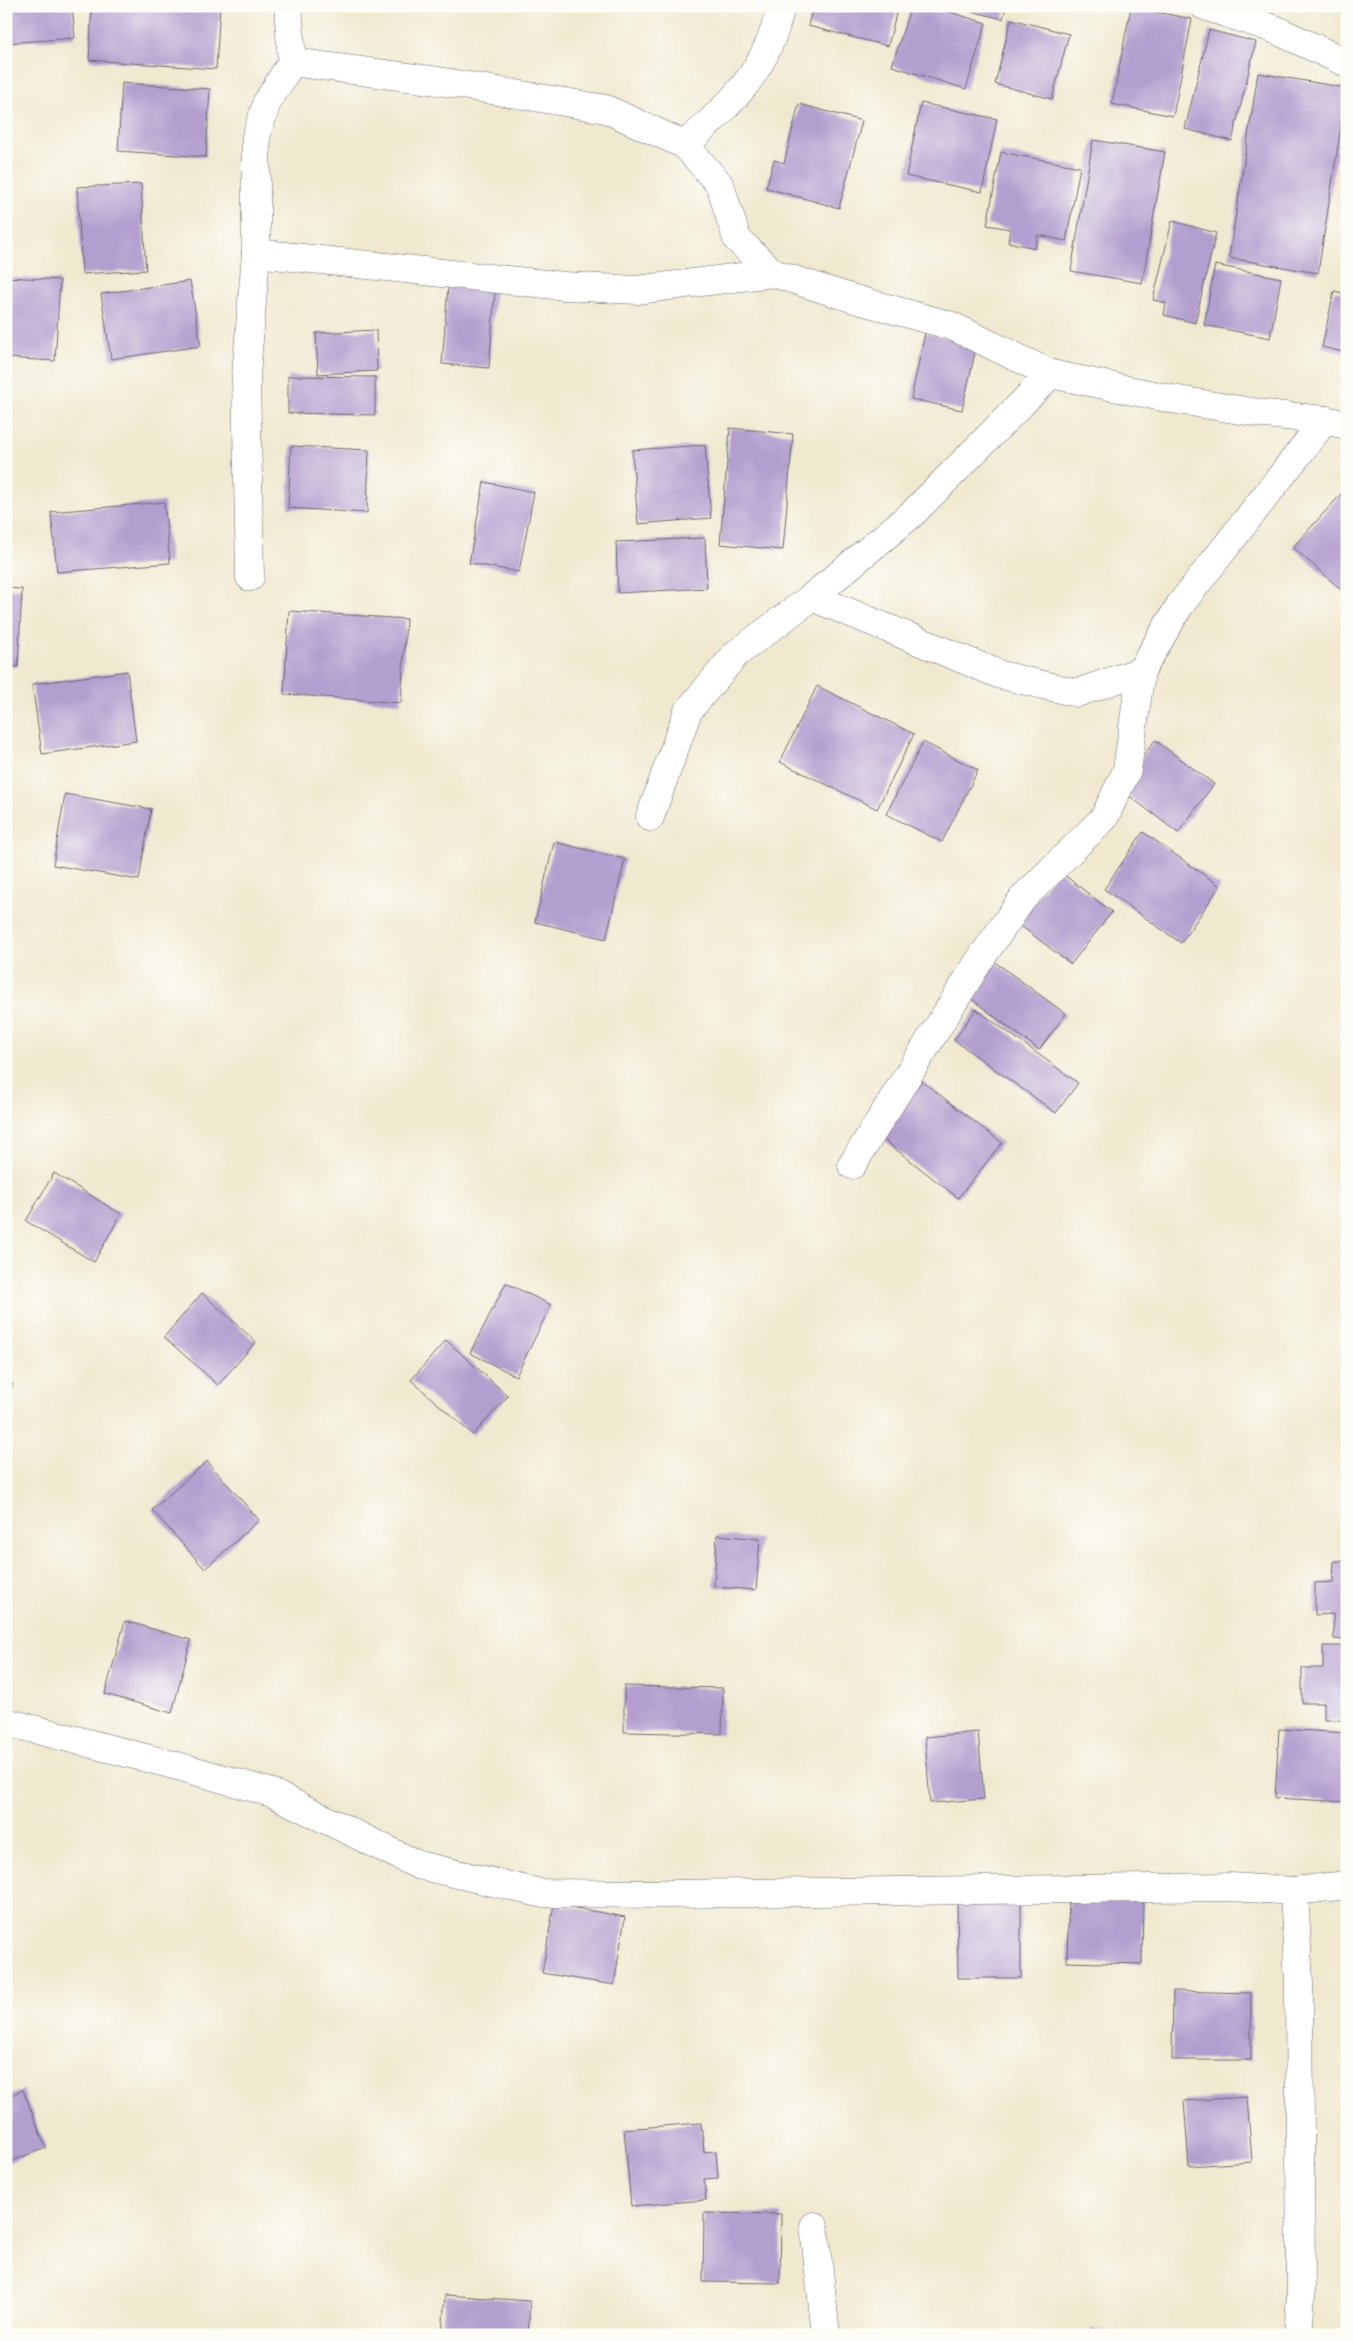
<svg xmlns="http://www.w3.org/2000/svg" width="1353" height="2341" font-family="'Old Standard TT',serif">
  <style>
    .building { fill: #b29fcf }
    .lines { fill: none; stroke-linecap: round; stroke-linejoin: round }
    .minor-casing { stroke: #6a686f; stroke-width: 29 }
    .minor { stroke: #fff; stroke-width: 28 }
  </style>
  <rect width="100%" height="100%" fill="#fdfcf7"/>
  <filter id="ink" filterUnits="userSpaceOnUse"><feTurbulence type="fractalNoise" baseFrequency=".02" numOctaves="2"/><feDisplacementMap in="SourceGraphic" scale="10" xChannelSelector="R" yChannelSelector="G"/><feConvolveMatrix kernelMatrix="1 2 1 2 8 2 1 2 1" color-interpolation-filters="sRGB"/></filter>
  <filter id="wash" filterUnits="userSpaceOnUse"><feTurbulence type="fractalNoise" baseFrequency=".0096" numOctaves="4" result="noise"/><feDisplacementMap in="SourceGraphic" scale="20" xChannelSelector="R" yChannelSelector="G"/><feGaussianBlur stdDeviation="1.12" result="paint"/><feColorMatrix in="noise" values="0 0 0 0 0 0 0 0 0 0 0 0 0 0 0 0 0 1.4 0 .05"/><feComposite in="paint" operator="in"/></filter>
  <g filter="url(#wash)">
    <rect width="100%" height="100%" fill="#f0e9d0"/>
    <g id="blocks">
      <g class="building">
        <polygon points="6,6 72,6 75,38 6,43"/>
        <polygon points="92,6 220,6 216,69 89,60"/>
        <polygon points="813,6 898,6 888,46 808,26"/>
        <polygon points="911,6 930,6 986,23 966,89 892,66"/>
        <polygon points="951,6 1006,6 1003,19"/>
        <polygon points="1341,6 1347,6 1347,14 1339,11"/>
        <polygon points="1131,7 1192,19 1173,116 1112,104"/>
        <polygon points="1011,19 1069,34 1052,99 995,84"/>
        <polygon points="1209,30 1256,42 1232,141 1185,129"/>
        <polygon points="1258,73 1347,88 1318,273 1229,258"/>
        <polygon points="122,83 210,89 206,157 118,151"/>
        <polygon points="921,103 997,119 982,192 906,176"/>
        <polygon points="799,104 862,121 839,208 766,188 774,160 784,163"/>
        <polygon points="1093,140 1165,152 1142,283 1071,271"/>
        <polygon points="1001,152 1080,167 1066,241 1038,235 1035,248 1008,242 1010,229 987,225"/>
        <polygon points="141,184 146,270 82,274 77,187"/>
        <polygon points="1172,221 1216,233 1195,323 1164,315 1166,303 1153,300"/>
        <polygon points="1215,265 1281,278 1270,338 1204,325"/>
        <polygon points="6,277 60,280 55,361 6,358"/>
        <polygon points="190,281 201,346 111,359 101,294"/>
        <polygon points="448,286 495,290 489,368 442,364"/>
        <polygon points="1334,291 1347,294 1347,353 1322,347"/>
        <polygon points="376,330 377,371 318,374 316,333"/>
        <polygon points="925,333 977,344 962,410 911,399"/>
        <polygon points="288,376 375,377 375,415 288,413"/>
        <polygon points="730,428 793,434 783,550 720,544"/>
        <polygon points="705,445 711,518 638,524 632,450"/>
        <polygon points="291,446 369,450 367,513 288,508"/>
        <polygon points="484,482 534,492 519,572 469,563"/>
        <polygon points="1343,492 1347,496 1347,595 1293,547"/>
        <polygon points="164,502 170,563 57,572 51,512"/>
        <polygon points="705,538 707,588 618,593 616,542"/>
        <polygon points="6,588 22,589 18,667 6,666"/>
        <polygon points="289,611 406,619 401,703 284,694"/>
        <polygon points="127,671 136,741 42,754 32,684"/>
        <polygon points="817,686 914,734 877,809 780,762"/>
        <polygon points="1155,740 1214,784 1178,833 1119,788"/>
        <polygon points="923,742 978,770 942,842 886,814"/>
        <polygon points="65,794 151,809 139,880 53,865"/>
        <polygon points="1143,832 1220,886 1181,943 1104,889"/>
        <polygon points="554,842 625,859 606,939 535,922"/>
        <polygon points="1058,870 1112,912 1071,964 1017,923"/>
        <polygon points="992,960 1066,1014 1039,1050 966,995"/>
        <polygon points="976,1009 1078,1083 1056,1113 954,1040"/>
        <polygon points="922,1081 1002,1143 958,1198 879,1136"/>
        <polygon points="54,1173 121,1214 94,1262 26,1221"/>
        <polygon points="506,1283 551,1305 516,1376 470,1353"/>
        <polygon points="202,1293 256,1342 218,1385 164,1337"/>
        <polygon points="446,1340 508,1396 473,1435 411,1380"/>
        <polygon points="6,1382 13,1384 6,1401"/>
        <polygon points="207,1461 259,1520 205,1569 152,1510"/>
        <polygon points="717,1535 760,1539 756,1590 714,1587"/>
        <polygon points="1334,1561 1347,1561 1347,1640 1334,1639 1333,1614 1315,1615 1315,1583 1333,1582"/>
        <polygon points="125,1621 191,1640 172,1713 105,1694"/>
        <polygon points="1323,1646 1347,1646 1347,1720 1324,1720 1324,1703 1302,1703 1302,1668 1323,1668"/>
        <polygon points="624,1686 723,1688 722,1734 624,1732"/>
        <polygon points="1279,1729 1347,1733 1347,1802 1275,1798"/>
        <polygon points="978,1732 984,1799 930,1803 925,1737"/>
        <polygon points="957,1896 1021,1897 1021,1978 958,1978"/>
        <polygon points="1069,1898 1143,1900 1142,1964 1067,1962"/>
        <polygon points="554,1904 625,1917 614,1985 542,1973"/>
        <polygon points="1173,1991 1251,1993 1251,2060 1172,2060"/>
        <polygon points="23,2090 46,2148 6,2163 6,2097"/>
        <polygon points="1247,2097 1252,2162 1189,2166 1184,2101"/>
        <polygon points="701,2123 704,2152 716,2151 718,2178 704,2179 706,2200 631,2206 624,2129"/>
        <polygon points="704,2213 781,2214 780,2283 703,2282"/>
        <polygon points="445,2295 530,2301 528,2335 442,2335"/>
        <polygon points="1091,2330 1136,2333 1136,2335 1091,2335"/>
      </g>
    </g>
  </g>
  <g filter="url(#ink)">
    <use href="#blocks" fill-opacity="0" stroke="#6a686f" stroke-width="1"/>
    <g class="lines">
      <defs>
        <g id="minor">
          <polyline points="1204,6 1274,29 1347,63"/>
          <polyline points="292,62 438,81 606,109 685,145 720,185 737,239 773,273 851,298 952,326 1051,374 1172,399 1265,414 1325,420"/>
          <path d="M 685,145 C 732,102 767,72 781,6"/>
          <polyline points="256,253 564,286 637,290 773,273"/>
          <polyline points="250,577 246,376 256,253 256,137 267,102 292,62 288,6"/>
          <polyline points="812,597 1001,675 1077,693 1141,671"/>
          <polyline points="650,817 688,711 736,654 812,597 913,513 1051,374"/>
          <polyline points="852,1165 979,961 1023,898 1104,818 1127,770 1141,671 1180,605 1325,420 1347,425"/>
          <polyline points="6,1722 185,1768 272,1793 418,1865 540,1893 664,1894 1231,1887 1294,1891 1347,1885"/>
          <polyline points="1294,1891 1299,1984 1301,2295 1298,2335"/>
          <polyline points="814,2226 826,2335"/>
        </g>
      </defs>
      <use href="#minor" class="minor-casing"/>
      <use href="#minor" class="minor"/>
    </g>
  </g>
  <rect width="1353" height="2341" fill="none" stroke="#fdfcf7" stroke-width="25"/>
</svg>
